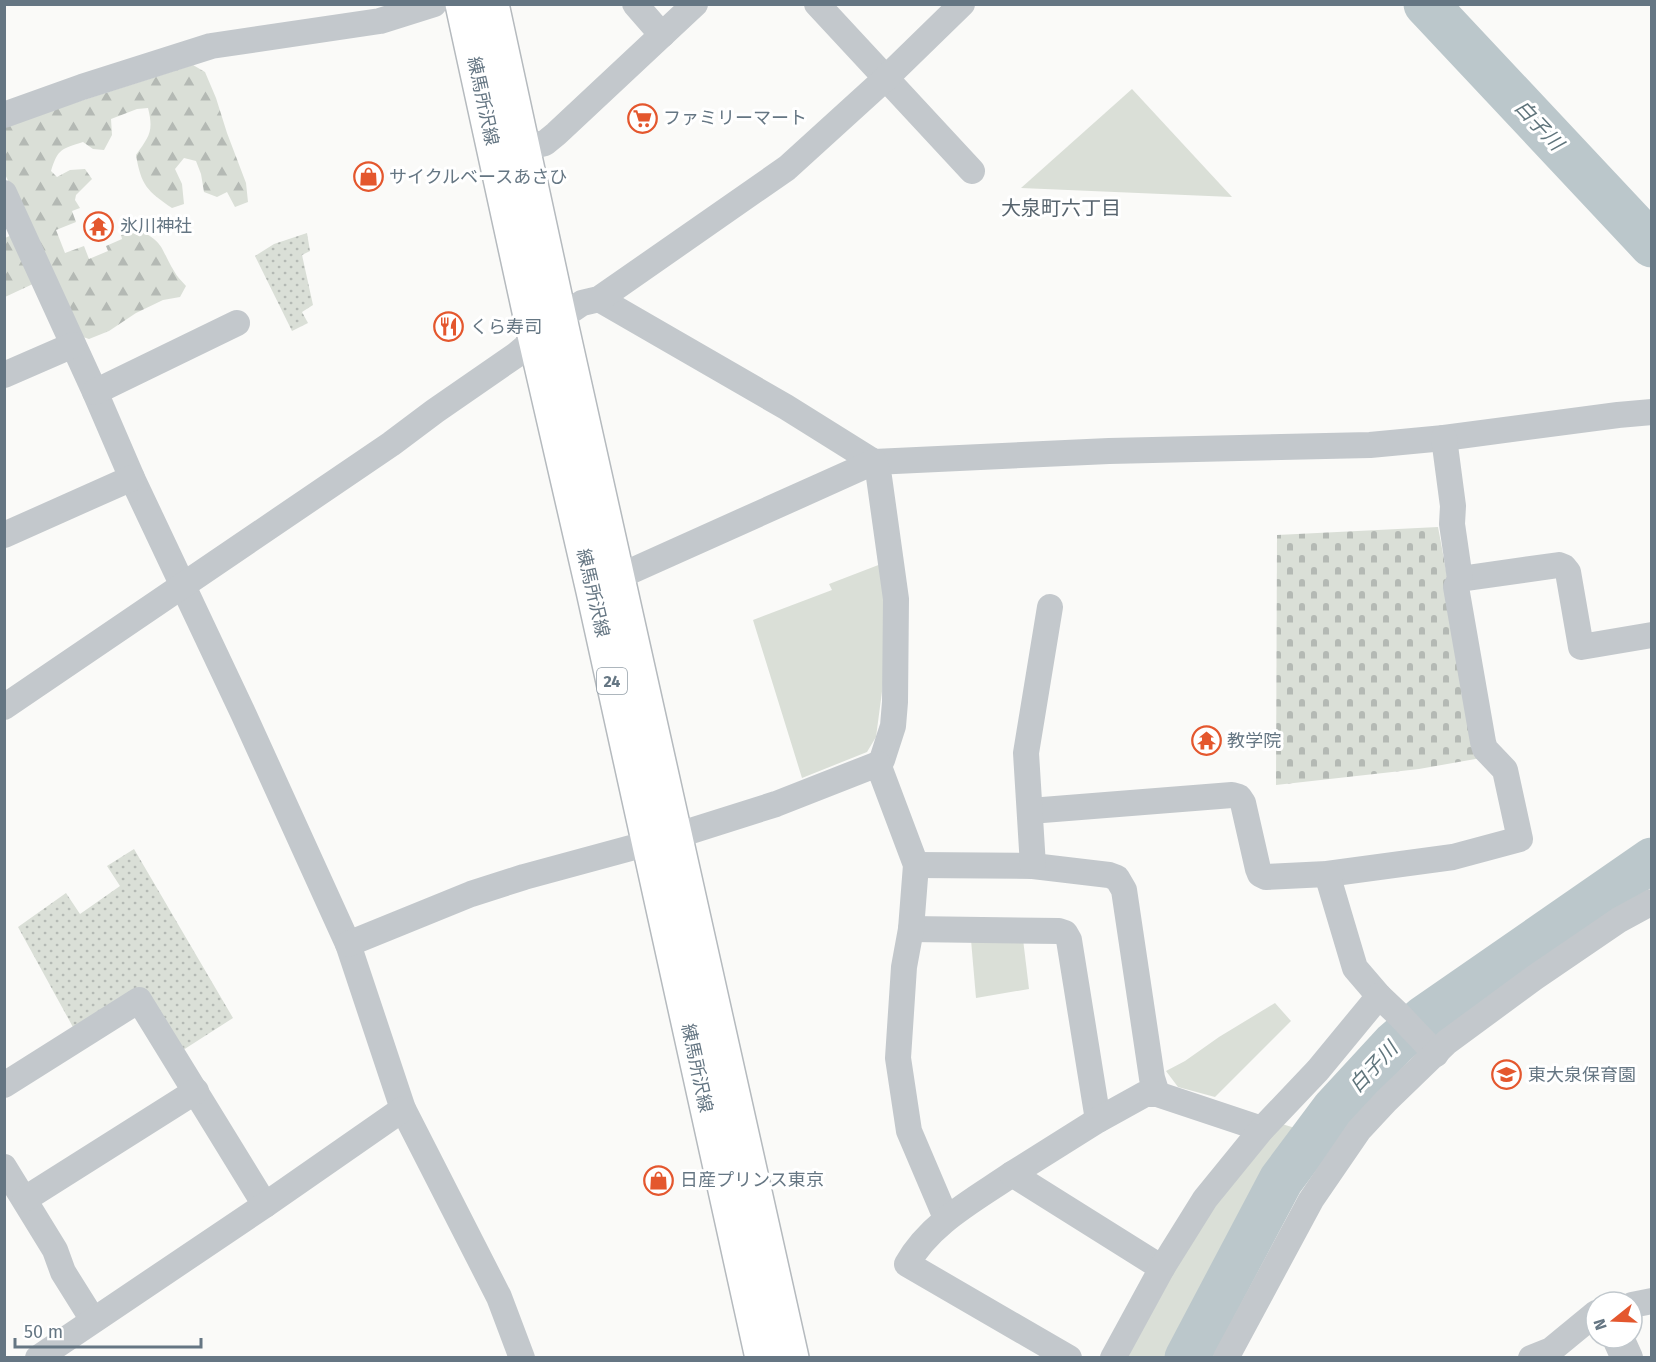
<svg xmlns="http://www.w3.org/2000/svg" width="1656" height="1362" font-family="'Fira Sans','Noto Sans JP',sans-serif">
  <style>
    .grass { fill: url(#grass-dots) }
    .forest { fill: url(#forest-firs) }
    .cemetery { fill: url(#cemetery-stones) }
    .park { fill: #dadfd7 }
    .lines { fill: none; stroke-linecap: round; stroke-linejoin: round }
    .river { stroke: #bbc7cb; stroke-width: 45 }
    .primary-casing { stroke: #b5babe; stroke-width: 36 }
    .minor { stroke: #c3c8cc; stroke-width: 26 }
    .tertiary { stroke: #c3c8cc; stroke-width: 32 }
    .primary { stroke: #fff; stroke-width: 33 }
    .labels { text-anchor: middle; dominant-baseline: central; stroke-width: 6; stroke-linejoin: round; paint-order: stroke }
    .shield { fill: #fff; stroke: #939fa8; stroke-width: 1.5 }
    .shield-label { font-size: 16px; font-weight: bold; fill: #657683 }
    .street-label { font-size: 18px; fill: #657683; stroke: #fff }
    .poi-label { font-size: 18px; fill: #657683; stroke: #fff; text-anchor: start }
    .water-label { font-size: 20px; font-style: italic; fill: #60757c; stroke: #fff }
    .neighbourhood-label { font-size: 20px; fill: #57646e; stroke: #fff }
  </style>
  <defs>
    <pattern id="grass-dots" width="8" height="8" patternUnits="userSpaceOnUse" patternTransform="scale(1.5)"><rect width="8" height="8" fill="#dadfd7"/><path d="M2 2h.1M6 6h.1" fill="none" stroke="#b4b9b4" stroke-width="1.8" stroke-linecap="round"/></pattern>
    <pattern id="forest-firs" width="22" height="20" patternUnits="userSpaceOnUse" patternTransform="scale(1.5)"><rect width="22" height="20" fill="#dadfd7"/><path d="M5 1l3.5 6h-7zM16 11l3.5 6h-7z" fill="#b4b9b4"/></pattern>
    <pattern id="cemetery-stones" width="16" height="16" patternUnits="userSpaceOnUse" patternTransform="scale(1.5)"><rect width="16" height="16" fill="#dadfd7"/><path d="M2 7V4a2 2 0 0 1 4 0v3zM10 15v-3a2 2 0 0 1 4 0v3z" fill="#b4b9b4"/></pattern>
  </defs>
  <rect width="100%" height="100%" fill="#fafaf8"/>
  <g class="grass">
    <polygon points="307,233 310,251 302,255 313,305 302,312 308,323 292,331 255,256 274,244"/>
    <polygon points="134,849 233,1018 180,1052 145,996 74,1029 18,927 66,893 80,914 120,886 107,866"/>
  </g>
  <g class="forest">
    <path d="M 193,65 L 205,72 L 216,98 L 227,133 L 246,183 L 248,202 L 235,207 L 227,192 L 217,197 L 204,192 L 201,174 L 196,161 L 184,158 L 175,169 L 182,184 L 184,204 L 172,208 C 147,191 141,185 136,155 C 149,136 154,132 148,108 L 137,109 L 111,119 L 112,135 L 104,150 L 93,149 L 83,142 C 62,149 58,148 51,171 L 57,177 L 70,170 L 85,169 L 92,179 L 76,195 L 75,200 L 80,208 L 72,211 L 76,222 L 56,230 L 65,253 L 84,246 L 89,259 L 108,251 L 106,246 L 122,239 L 121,235 L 137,230 C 164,240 161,250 174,271 C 177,277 182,281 186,286 L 180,297 L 163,300 L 136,313 L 109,331 L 89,339 L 77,335 L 5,174 L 5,125 Z"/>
    <polygon points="14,234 35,283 5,297 5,238"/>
  </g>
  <polygon class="cemetery" points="1438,527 1481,758 1419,769 1276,785 1277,535"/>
  <g class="park">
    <polygon points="1132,89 1232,197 1021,188"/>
    <polygon points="881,564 884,603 885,669 876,737 867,752 802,778 753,620 832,590 829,584"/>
    <polygon points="1023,939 1029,989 976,998 971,940"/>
    <polygon points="1275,1003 1291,1021 1215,1097 1178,1087 1166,1071 1185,1061 1219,1037"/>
    <polygon points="1282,1124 1295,1128 1265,1170 1247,1202 1165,1357 1127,1358 1182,1256 1214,1207"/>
  </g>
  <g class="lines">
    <g class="river">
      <polyline points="1426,4 1652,245"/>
      <polyline points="1187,1358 1281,1180 1334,1109 1394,1044 1424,1018 1652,860"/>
    </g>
    <defs>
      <g id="primary">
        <polyline points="462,4 535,339 593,591 762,1358"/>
        <polyline points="492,4 560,318 792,1358"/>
      </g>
    </defs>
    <use href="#primary" class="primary-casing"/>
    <g class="minor">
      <polyline points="635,4 662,35"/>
      <polyline points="817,4 972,171"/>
      <polyline points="4,115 82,87 211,46 380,21 434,4"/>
      <polyline points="524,148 545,143 556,134 695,4"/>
      <polyline points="4,193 95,392 132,478 243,713 348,944 403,1109 499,1297 522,1358"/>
      <polyline points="599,299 786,407 874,462 1109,451 1370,445 1444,438 1618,415 1652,412"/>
      <polyline points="4,375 73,345"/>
      <polyline points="95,392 237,323"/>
      <polyline points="4,535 132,478"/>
      <polyline points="618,577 874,462 879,477 896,599 895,702 893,726 882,760 878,764"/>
      <polyline points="1460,579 1559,565 1564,567 1568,572 1581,647 1652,635"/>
      <polyline points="4,707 391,444 435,411 516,355 560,318 582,303 599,299 787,168 886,78 962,4"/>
      <polyline points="1030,811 1232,795 1239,797 1243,803 1258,869 1260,874 1266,877 1327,874 1453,857 1520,839 1505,770 1485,749 1483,742 1456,587 1460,579 1452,524 1453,506 1444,438"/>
      <polyline points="916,865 1033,866 1109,875 1117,878 1124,890 1152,1078 1157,1094"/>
      <polyline points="1033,866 1026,753 1050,607"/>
      <polyline points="1327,874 1355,968 1379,996"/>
      <polyline points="911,929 1059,931 1065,933 1069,940 1098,1120"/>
      <polyline points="348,944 471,894 524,877 675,836 776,804 878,764 916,865 911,929 904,967 898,1058 909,1131 946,1218"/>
      <polyline points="4,1085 139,1000 265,1205"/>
      <polyline points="4,1167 55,1250 63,1272 93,1320"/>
      <path d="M 1012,1174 C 974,1200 930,1223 907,1264 L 1069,1358"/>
      <polyline points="25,1199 196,1091"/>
      <polyline points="1162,1268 1012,1174 1098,1120 1145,1094 1157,1094 1262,1129"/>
      <polyline points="1632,1305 1652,1301"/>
      <polyline points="38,1358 265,1205 403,1109"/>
      <polyline points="1113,1358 1162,1268 1205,1199 1262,1129 1318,1070 1379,996 1399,1015 1436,1054"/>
      <polyline points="1226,1358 1311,1200 1359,1130 1386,1101 1447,1042 1534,978 1619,920 1652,902"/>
      <polyline points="1531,1358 1551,1350 1596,1313"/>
    </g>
    <polyline class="tertiary" points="1618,1338 1627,1358"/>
    <use href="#primary" class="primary"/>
  </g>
  <defs>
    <symbol id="supermarket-ring" viewBox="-11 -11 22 22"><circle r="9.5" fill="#fff" stroke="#e4572e" stroke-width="1.5"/><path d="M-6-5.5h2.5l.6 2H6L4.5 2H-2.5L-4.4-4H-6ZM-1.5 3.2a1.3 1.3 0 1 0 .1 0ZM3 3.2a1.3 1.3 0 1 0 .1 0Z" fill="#e4572e"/></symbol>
    <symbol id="shop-ring" viewBox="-11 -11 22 22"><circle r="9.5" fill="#fff" stroke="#e4572e" stroke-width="1.5"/><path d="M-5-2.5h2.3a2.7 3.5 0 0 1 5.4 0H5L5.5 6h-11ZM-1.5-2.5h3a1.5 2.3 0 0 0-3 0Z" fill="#e4572e"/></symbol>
    <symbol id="temple-ring" viewBox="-11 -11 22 22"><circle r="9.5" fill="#fff" stroke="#e4572e" stroke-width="1.5"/><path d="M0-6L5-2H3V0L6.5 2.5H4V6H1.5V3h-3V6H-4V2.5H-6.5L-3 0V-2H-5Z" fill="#e4572e"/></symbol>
    <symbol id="restaurant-ring" viewBox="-11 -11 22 22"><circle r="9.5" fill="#fff" stroke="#e4572e" stroke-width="1.5"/><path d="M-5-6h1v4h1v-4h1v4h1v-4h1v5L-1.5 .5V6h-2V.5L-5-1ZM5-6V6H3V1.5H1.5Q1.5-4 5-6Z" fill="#e4572e"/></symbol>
    <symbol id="school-ring" viewBox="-11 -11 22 22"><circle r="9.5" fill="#fff" stroke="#e4572e" stroke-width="1.5"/><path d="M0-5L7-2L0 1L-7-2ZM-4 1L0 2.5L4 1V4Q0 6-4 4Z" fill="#e4572e"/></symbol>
  </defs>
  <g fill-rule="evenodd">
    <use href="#supermarket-ring" x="626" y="102" width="33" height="33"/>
    <use href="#shop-ring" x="352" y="160" width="33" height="33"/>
    <use href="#temple-ring" x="82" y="210" width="33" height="33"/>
    <use href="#restaurant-ring" x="432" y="310" width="33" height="33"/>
    <use href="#temple-ring" x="1190" y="724" width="33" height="33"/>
    <use href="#school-ring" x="1490" y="1058" width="33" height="33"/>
    <use href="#shop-ring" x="642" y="1164" width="33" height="33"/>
  </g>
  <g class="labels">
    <rect class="shield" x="597" y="668" width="30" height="26" rx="4.5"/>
    <g class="shield-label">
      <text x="612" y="681">24</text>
    </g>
    <g class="street-label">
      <text transform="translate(483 101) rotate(78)">練馬所沢線</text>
      <text transform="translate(593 593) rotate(77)">練馬所沢線</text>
      <text transform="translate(697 1068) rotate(78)">練馬所沢線</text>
    </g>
    <g class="poi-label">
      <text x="663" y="118">ファミリーマート</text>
      <text x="389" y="177">サイクルベースあさひ</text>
      <text x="120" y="226">氷川神社</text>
      <text x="470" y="327">くら寿司</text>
      <text x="1227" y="741">教学院</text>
      <text x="1528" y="1075">東大泉保育園</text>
      <text x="680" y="1180">日産プリンス東京</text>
    </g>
    <g class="water-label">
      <text transform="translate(1539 125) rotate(47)">白子川</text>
      <text transform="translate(1373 1067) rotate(-47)">白子川</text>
    </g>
    <g class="neighbourhood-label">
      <text x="1061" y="208">大泉町六丁目</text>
    </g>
  </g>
  <rect width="1656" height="1362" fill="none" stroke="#657683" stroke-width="12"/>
  <g transform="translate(1614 1320) rotate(252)"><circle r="28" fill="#ffffff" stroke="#c1c8cd" stroke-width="1.5"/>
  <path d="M0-4.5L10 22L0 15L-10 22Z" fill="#e4572e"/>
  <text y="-9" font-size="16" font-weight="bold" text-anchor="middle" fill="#657683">N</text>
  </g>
  <path d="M15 1338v9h186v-9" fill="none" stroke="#657683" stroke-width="3"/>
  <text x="24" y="1338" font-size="18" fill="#657683" stroke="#ffffff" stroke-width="4.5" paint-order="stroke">50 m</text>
</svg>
